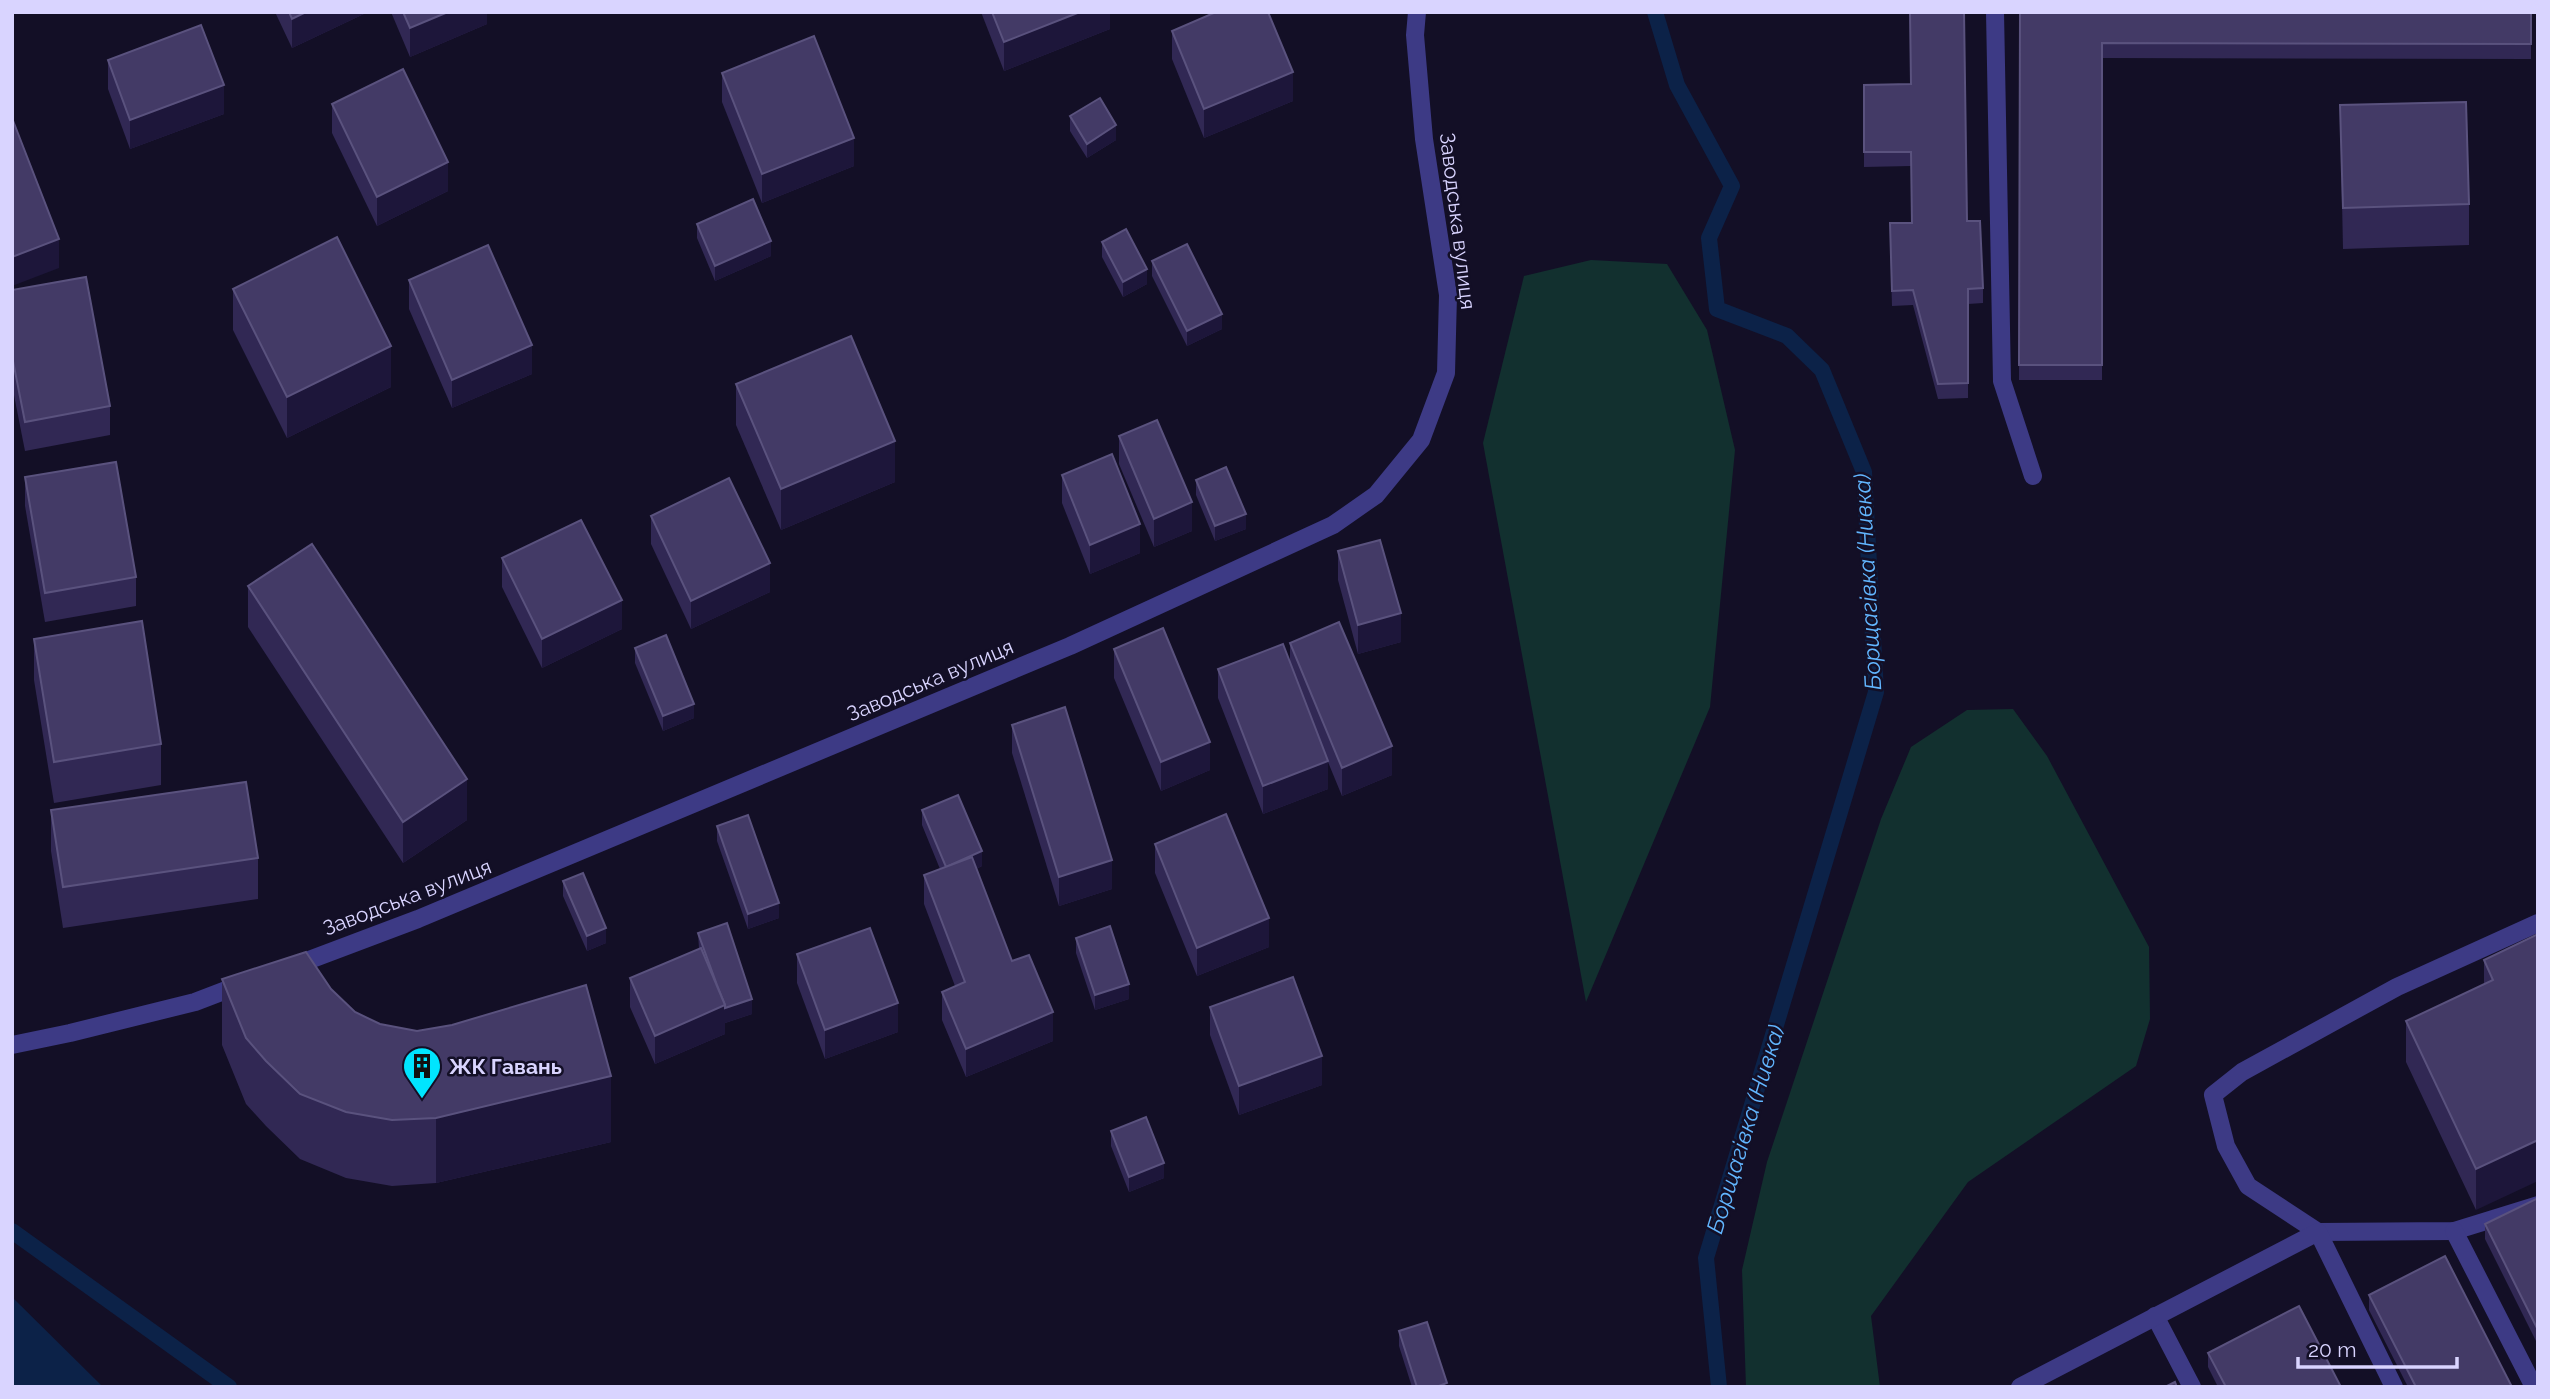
<svg xmlns="http://www.w3.org/2000/svg" width="2550" height="1399" font-family="Raleway,sans-serif">
  <style>
    .green { fill: #12302f }
    .water { fill: #0c2248 }
    .lines { fill: none; stroke-linecap: round; stroke-linejoin: round }
    .stream { stroke: #0c2248; stroke-width: 16 }
    .lane { stroke: #3d3a85; stroke-width: 18 }
    .street { stroke: #3d3a85; stroke-width: 18 }
    .wall { fill: #312854 }
    .shaded-wall { fill: #1d163a }
    .building { fill: #433a66; stroke: #5a527e; stroke-width: 2 }
    .labels { text-anchor: middle; dominant-baseline: central; stroke-width: 5; stroke-linejoin: round; paint-order: stroke }
    .street-label { font-size: 21px; fill: #d9d4ff; stroke: #130f26 }
    .poi-label { font-size: 21px; font-weight: bold; fill: #d9d4ff; stroke: #130f26; text-anchor: start }
    .water-label { font-size: 23px; font-style: italic; fill: #62b6ff; stroke: #130f26 }
  </style>
  <rect width="100%" height="100%" fill="#130f26"/>
  <g class="green">
    <polygon points="1591,260 1667,264 1707,330 1735,450 1710,707 1586,1002 1483,443 1524,276"/>
    <polygon points="2013,709 2047,756 2149,947 2150,1019 2136,1066 1968,1182 1871,1316 1880,1387 1746,1387 1742,1270 1767,1162 1881,819 1911,747 1967,710"/>
  </g>
  <polygon class="water" points="12,1297 103,1387 12,1387"/>
  <g class="lines">
    <g class="stream">
      <polyline points="1655,12 1677,85 1732,186 1709,238 1717,309 1787,336 1822,370 1864,472 1876,692 1706,1258 1719,1387"/>
      <polyline points="12,1231 229,1387"/>
    </g>
    <g class="lane">
      <polyline points="1995,12 2002,381 2033,476"/>
      <polyline points="2538,923 2397,987 2242,1072 2213,1095 2226,1146 2248,1186 2318,1232 2454,1231 2538,1205"/>
      <polyline points="2454,1231 2534,1387"/>
      <polyline points="2155,1316 2192,1387"/>
      <polyline points="2020,1387 2318,1232 2394,1387"/>
    </g>
    <g class="street">
      <polyline points="288,968 418,919 1070,646 1333,525 1376,495 1421,440 1446,373 1448,295 1424,139 1415,35 1417,12"/>
      <polyline points="12,1045 70,1033 195,1002 242,984"/>
    </g>
  </g>
  <g class="wall">
    <polygon points="275,12 368,12 292,48"/>
    <polygon points="391,12 487,12 487,24 410,57"/>
    <polygon points="981,12 1110,12 1110,29 1004,71"/>
    <polygon points="2020,12 2531,12 2531,59 2102,58 2102,380 2019,380"/>
    <polygon points="1172,31 1293,101 1204,138 1172,59"/>
    <polygon points="108,60 224,114 130,149 108,89"/>
    <polygon points="722,73 854,166 762,203 722,102"/>
    <polygon points="1864,85 1967,221 1983,288 1983,303 1968,304 1968,398 1938,399 1913,305 1892,306 1890,238 1912,223 1911,166 1864,167"/>
    <polygon points="332,104 448,191 377,226 332,133"/>
    <polygon points="2340,105 2469,204 2469,245 2343,249"/>
    <polygon points="1070,116 1116,140 1087,158 1070,131"/>
    <polygon points="697,224 771,256 715,281 697,238"/>
    <polygon points="1102,242 1147,284 1123,297 1102,257"/>
    <polygon points="1152,261 1222,329 1187,346 1152,276"/>
    <polygon points="409,280 532,374 452,408 409,309"/>
    <polygon points="233,289 391,387 287,438 233,330"/>
    <polygon points="12,290 110,406 110,435 25,451 12,385"/>
    <polygon points="736,384 895,482 781,530 736,425"/>
    <polygon points="1119,436 1192,531 1154,547 1119,464"/>
    <polygon points="1062,475 1140,553 1090,574 1062,503"/>
    <polygon points="25,477 136,577 136,606 45,622 25,506"/>
    <polygon points="1196,480 1246,529 1215,541 1196,495"/>
    <polygon points="651,516 770,592 691,629 651,544"/>
    <polygon points="1338,551 1401,642 1358,654 1338,580"/>
    <polygon points="502,558 622,629 542,668 502,587"/>
    <polygon points="248,586 467,820 403,863 248,627"/>
    <polygon points="34,639 161,744 161,785 54,803 34,680"/>
    <polygon points="1290,643 1392,775 1342,796 1328,762 1328,789 1263,814 1218,698 1218,669 1290,662"/>
    <polygon points="635,648 694,718 663,731 635,663"/>
    <polygon points="1114,649 1210,770 1161,791 1114,678"/>
    <polygon points="1012,725 1112,889 1059,906 1012,753"/>
    <polygon points="51,810 258,858 258,899 63,928 51,851"/>
    <polygon points="922,810 982,866 976,869 1012,961 1053,1041 966,1077 942,1020 942,992 955,986 924,904 924,875 940,869 922,825"/>
    <polygon points="717,826 779,918 748,929 717,841"/>
    <polygon points="1155,844 1269,947 1197,976 1155,873"/>
    <polygon points="563,881 606,943 587,951 563,896"/>
    <polygon points="698,933 752,1014 725,1023 725,1034 655,1064 630,1007 630,978 699,949"/>
    <polygon points="2538,934 2476,1210 2406,1062 2406,1021 2484,985 2484,960"/>
    <polygon points="1076,938 1129,999 1095,1010 1076,953"/>
    <polygon points="797,954 898,1032 825,1059 797,983"/>
    <polygon points="222,979 331,989 355,1012 611,1142 436,1183 392,1186 346,1178 300,1159 266,1126 246,1104 222,1045"/>
    <polygon points="1210,1007 1322,1085 1239,1115 1210,1035"/>
    <polygon points="1111,1131 1164,1178 1129,1192 1111,1146"/>
    <polygon points="2538,1198 2538,1345 2485,1239 2485,1224"/>
    <polygon points="2369,1295 2512,1387 2408,1387 2369,1310"/>
    <polygon points="1399,1331 1447,1387 1412,1387 1399,1346"/>
    <polygon points="2208,1353 2341,1387 2218,1387 2208,1367"/>
  </g>
  <g class="shaded-wall">
    <polygon points="306,12 368,12 292,48 292,19"/>
    <polygon points="448,12 487,12 487,24 410,57 410,28"/>
    <polygon points="1080,12 1110,12 1110,29 1004,71 1004,42"/>
    <polygon points="1293,72 1293,101 1204,138 1204,109"/>
    <polygon points="224,85 224,114 130,149 130,120"/>
    <polygon points="1116,125 1116,140 1087,158 1087,144"/>
    <polygon points="854,138 854,166 762,203 762,174"/>
    <polygon points="448,162 448,191 377,226 377,197"/>
    <polygon points="59,239 59,268 12,286 12,257"/>
    <polygon points="771,241 771,256 715,281 715,266"/>
    <polygon points="1147,269 1147,284 1123,297 1123,282"/>
    <polygon points="1222,314 1222,329 1187,346 1187,331"/>
    <polygon points="532,345 532,374 452,408 452,380"/>
    <polygon points="391,346 391,387 287,438 287,397"/>
    <polygon points="895,441 895,482 781,530 781,489"/>
    <polygon points="1192,502 1192,531 1154,547 1154,519"/>
    <polygon points="1246,514 1246,529 1215,541 1215,526"/>
    <polygon points="1140,524 1140,553 1090,574 1090,545"/>
    <polygon points="770,563 770,592 691,629 691,601"/>
    <polygon points="622,600 622,629 542,668 542,639"/>
    <polygon points="1401,613 1401,642 1358,654 1358,625"/>
    <polygon points="694,704 694,718 663,731 663,716"/>
    <polygon points="1210,742 1210,770 1161,791 1161,762"/>
    <polygon points="1392,746 1392,775 1342,796 1342,768"/>
    <polygon points="1328,761 1328,789 1263,814 1263,786"/>
    <polygon points="467,779 467,820 403,863 403,822"/>
    <polygon points="982,851 982,866 946,882 946,867"/>
    <polygon points="1112,860 1112,889 1059,906 1059,877"/>
    <polygon points="779,903 779,918 748,929 748,914"/>
    <polygon points="1269,918 1269,947 1197,976 1197,948"/>
    <polygon points="606,928 606,943 587,951 587,936"/>
    <polygon points="1129,984 1129,999 1095,1010 1095,995"/>
    <polygon points="752,999 752,1014 725,1023 725,1034 655,1064 655,1036 725,1005"/>
    <polygon points="898,1003 898,1032 825,1059 825,1030"/>
    <polygon points="1053,1012 1053,1041 966,1077 966,1049"/>
    <polygon points="1322,1056 1322,1085 1239,1115 1239,1086"/>
    <polygon points="611,1076 611,1142 436,1183 436,1118"/>
    <polygon points="2538,1140 2538,1181 2476,1210 2476,1169"/>
    <polygon points="1164,1163 1164,1178 1129,1192 1129,1177"/>
  </g>
  <g class="building">
    <polygon points="289,12 306,12 292,19"/>
    <polygon points="403,12 448,12 410,28"/>
    <polygon points="992,12 1080,12 1004,42"/>
    <polygon points="1216,12 1268,12 1293,72 1204,109 1172,31"/>
    <polygon points="1910,12 1964,12 1967,221 1980,221 1983,288 1968,289 1968,383 1938,384 1913,290 1892,291 1890,223 1912,223 1911,152 1864,152 1864,85 1911,84"/>
    <polygon points="2020,12 2531,12 2531,44 2102,43 2102,365 2019,365"/>
    <polygon points="201,25 224,85 130,120 108,60"/>
    <polygon points="814,36 854,138 762,174 722,73"/>
    <polygon points="403,69 448,162 377,197 332,104"/>
    <polygon points="1100,98 1116,125 1087,144 1070,116"/>
    <polygon points="2466,102 2469,204 2343,208 2340,105"/>
    <polygon points="12,118 59,239 12,257"/>
    <polygon points="753,199 771,241 715,266 697,224"/>
    <polygon points="1126,229 1147,269 1123,282 1102,242"/>
    <polygon points="337,237 391,346 287,397 233,289"/>
    <polygon points="1187,244 1222,314 1187,331 1152,261"/>
    <polygon points="488,245 532,345 452,380 409,280"/>
    <polygon points="86,277 110,406 25,422 12,356 12,290"/>
    <polygon points="851,336 895,441 781,489 736,384"/>
    <polygon points="1157,420 1192,502 1154,519 1119,436"/>
    <polygon points="1112,454 1140,524 1090,545 1062,475"/>
    <polygon points="116,462 136,577 45,593 25,477"/>
    <polygon points="1226,467 1246,514 1215,526 1196,480"/>
    <polygon points="729,478 770,563 691,601 651,516"/>
    <polygon points="581,520 622,600 542,639 502,558"/>
    <polygon points="1380,540 1401,613 1358,625 1338,551"/>
    <polygon points="312,544 467,779 403,822 248,586"/>
    <polygon points="142,621 161,744 54,762 34,639"/>
    <polygon points="1339,622 1392,746 1342,768 1290,643"/>
    <polygon points="1163,628 1210,742 1161,762 1114,649"/>
    <polygon points="666,635 694,704 663,716 635,648"/>
    <polygon points="1283,644 1328,761 1263,786 1218,669"/>
    <polygon points="1065,707 1112,860 1059,877 1012,725"/>
    <polygon points="246,782 258,858 63,887 51,810"/>
    <polygon points="958,795 982,851 946,867 922,810"/>
    <polygon points="1226,814 1269,918 1197,948 1155,844"/>
    <polygon points="748,815 779,903 748,914 717,826"/>
    <polygon points="972,857 1012,961 1029,955 1053,1012 966,1049 942,992 965,982 924,875"/>
    <polygon points="583,873 606,928 587,936 563,881"/>
    <polygon points="727,923 752,999 725,1008 725,1005 717,985 698,933"/>
    <polygon points="1110,926 1129,984 1095,995 1076,938"/>
    <polygon points="870,928 898,1003 825,1030 797,954"/>
    <polygon points="2538,934 2538,1140 2476,1169 2406,1021 2493,980 2484,960"/>
    <polygon points="701,948 725,1005 655,1036 630,978"/>
    <polygon points="306,952 331,989 355,1012 380,1024 417,1031 452,1025 586,985 611,1076 436,1118 392,1120 346,1112 300,1094 266,1061 246,1038 222,979"/>
    <polygon points="1293,977 1322,1056 1239,1086 1210,1007"/>
    <polygon points="1146,1117 1164,1163 1129,1177 1111,1131"/>
    <polygon points="2538,1198 2538,1330 2485,1224"/>
    <polygon points="2445,1256 2512,1387 2416,1387 2369,1295"/>
    <polygon points="2299,1306 2341,1387 2226,1387 2208,1353"/>
    <polygon points="1427,1322 1447,1383 1436,1387 1417,1387 1399,1331"/>
    <polygon points="2175,1382 2177,1387 2165,1387"/>
  </g>
  <defs>
    <symbol id="building-pin" viewBox="-11 -11 22 30"><path d="M0 17L-7.5 6A9.5 9.5 0 1 1 7.5 6Z" fill="#00e5ff" stroke="#130f26"/><path d="M-4-6H4V6H1V3H-1V6H-4ZM-2.5-4.3h1.7v1.8h-1.7ZM.8-4.3h1.7v1.8H.8ZM-2.5-1h1.7V.8h-1.7ZM.8-1h1.7V.8H.8Z" fill="#111"/></symbol>
  </defs>
  <g fill-rule="evenodd">
    <use href="#building-pin" x="400" y="1044" width="44" height="60"/>
  </g>
  <g class="labels">
    <g class="street-label">
      <text transform="translate(1458 221) rotate(83)">Заводська вулиця</text>
      <text transform="translate(930 680) rotate(-23)">Заводська вулиця</text>
      <text transform="translate(407 897) rotate(-21)">Заводська вулиця</text>
    </g>
    <g class="poi-label">
      <text x="449" y="1066">ЖК Гавань</text>
    </g>
    <g class="water-label">
      <text transform="translate(1867 582) rotate(-93)">Борщагівка (Нивка)</text>
      <text transform="translate(1745 1129) rotate(-73)">Борщагівка (Нивка)</text>
    </g>
  </g>
  <rect width="2550" height="1399" fill="none" stroke="#d9d4ff" stroke-width="28"/>
  <path d="M2298 1357v10h159v-10" fill="none" stroke="#d9d4ff" stroke-width="3.5"/>
  <text x="2308" y="1357" font-size="21" fill="#d9d4ff" stroke="#130f26" stroke-width="5" paint-order="stroke">20 m</text>
</svg>
